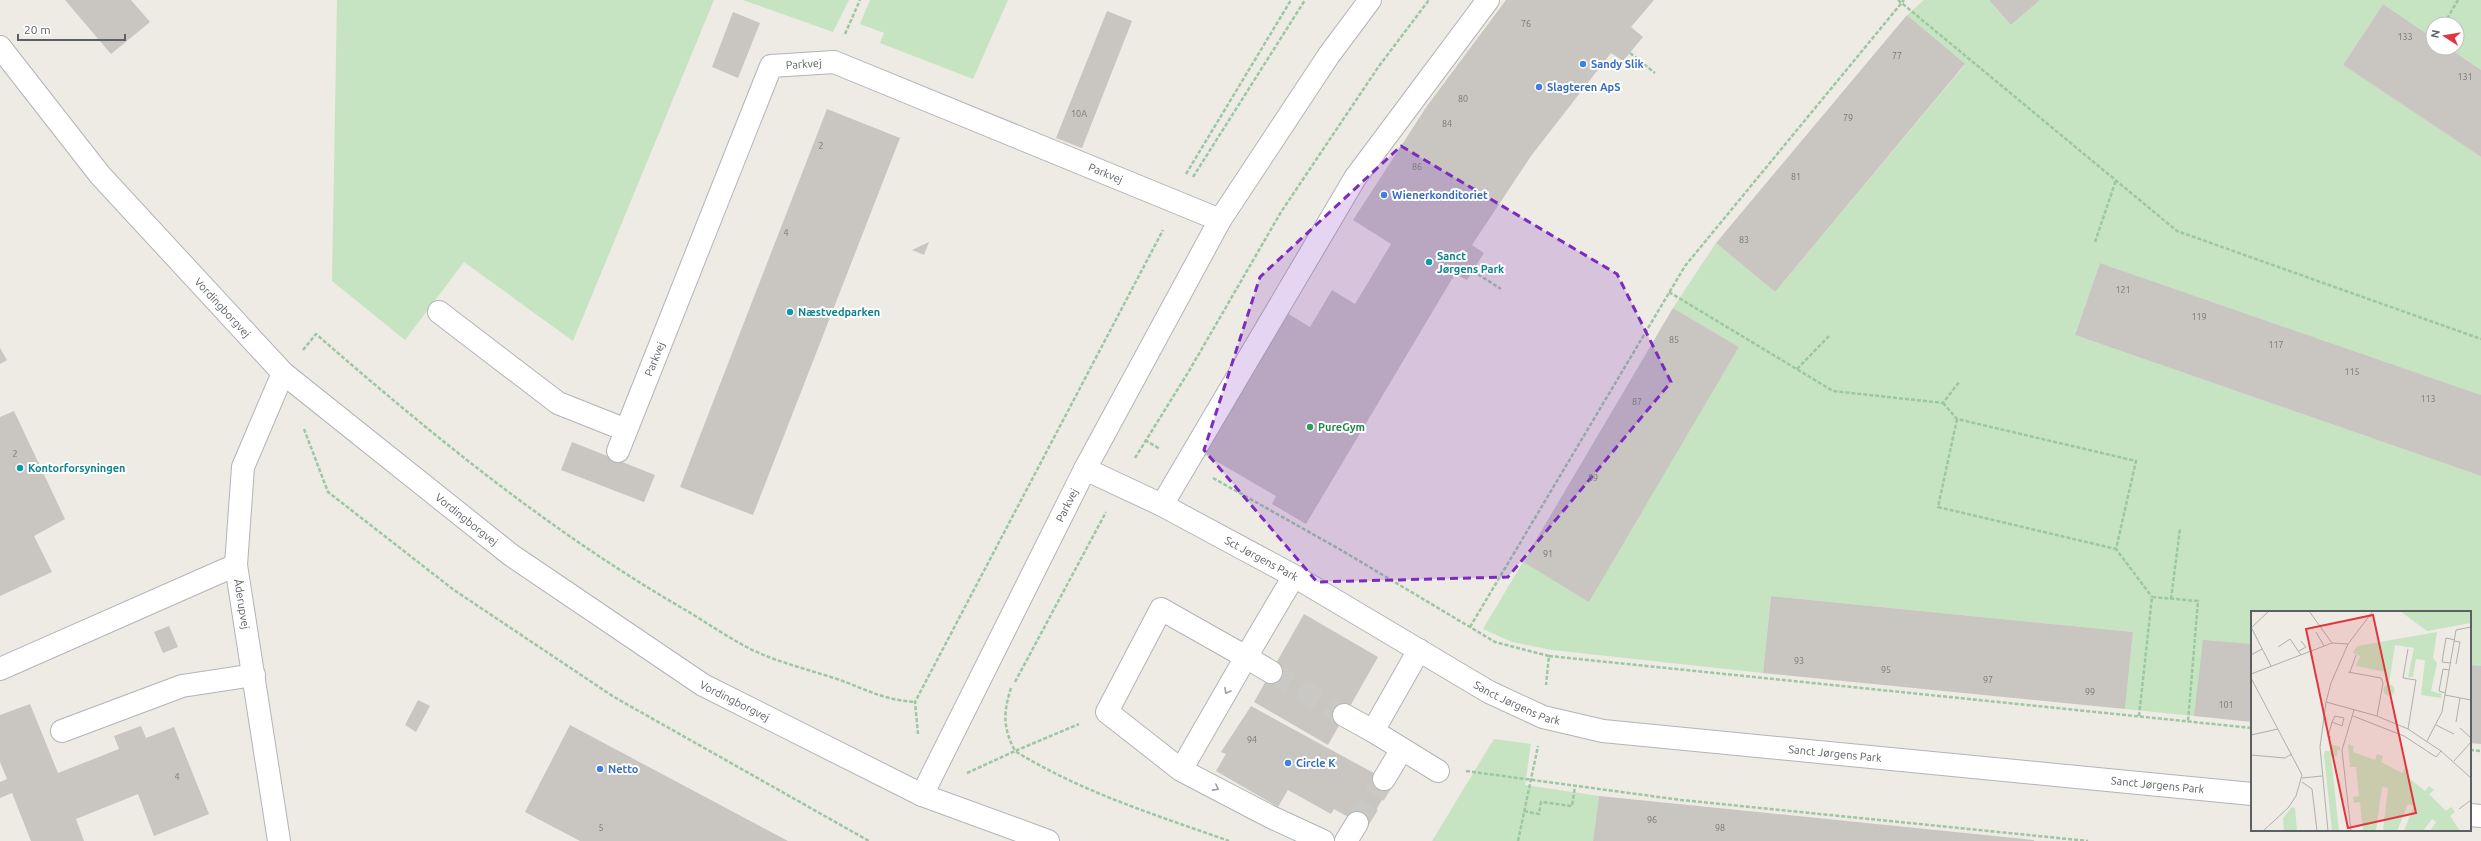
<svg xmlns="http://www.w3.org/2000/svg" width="2481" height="841" font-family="Ubuntu,sans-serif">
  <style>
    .green { fill: #c6e4c1 }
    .building { fill: #c9c5c1 }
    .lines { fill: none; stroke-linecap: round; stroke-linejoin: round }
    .minor-tunnel { stroke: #cac8c4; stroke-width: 22; stroke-dasharray: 22 11; stroke-linecap: butt }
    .minor-casing { stroke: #b1b5b8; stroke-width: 24 }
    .path { stroke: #9cc7a2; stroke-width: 2.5; stroke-dasharray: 4 2; stroke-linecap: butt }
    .minor { stroke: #fff; stroke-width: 22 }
    .oneway { stroke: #9da0a2 }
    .marked { fill: #7b2cbf; fill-opacity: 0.2; stroke: #7b2cbf; stroke-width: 3; stroke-dasharray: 8 5; stroke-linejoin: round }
    .shop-dot { fill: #3f7fe0; stroke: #fff; stroke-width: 1.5 }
    .culture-dot { fill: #0f9aa8; stroke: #fff; stroke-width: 1.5 }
    .leisure-dot { fill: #2e9e5b; stroke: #fff; stroke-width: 1.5 }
    .labels { text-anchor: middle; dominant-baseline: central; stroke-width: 4; stroke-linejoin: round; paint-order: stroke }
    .number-label { font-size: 9px; fill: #77797b }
    .street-label { font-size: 11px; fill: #5c6064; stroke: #fff }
    .shop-label { font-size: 11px; font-weight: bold; fill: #366cbe; stroke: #fff; text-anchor: start }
    .culture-label { font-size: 11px; font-weight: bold; fill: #0d838f; stroke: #fff; text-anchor: start }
    .leisure-label { font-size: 11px; font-weight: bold; fill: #27864d; stroke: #fff; text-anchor: start }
    .inset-road { fill: none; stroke: #b0afad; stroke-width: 1 }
    .view { fill: #e1363f; fill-opacity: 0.15; stroke: #e1363f; stroke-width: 2 }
    .inset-edge { fill: none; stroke: #5c6064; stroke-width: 2 }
  </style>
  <rect width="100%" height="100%" fill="#eeeae4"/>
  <g class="green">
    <polygon points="337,0 714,0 573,341 464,262 405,340 332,281"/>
    <polygon points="743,0 849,0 833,32"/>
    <polygon points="870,0 1008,0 973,79 880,43 884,33 860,24"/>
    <polygon points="1924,0 1989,0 2011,25 2040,0 2481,0 2481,70 2449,48 2457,48 2457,24 2433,24 2433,38 2383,4 2343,65 2481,157 2481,395 2100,263 2075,335 2481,476 2481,666 2470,665 2470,612 2252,612 2252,644 2194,716 2125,709 2133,632 1771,596 1763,673 1552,650 1512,642 1483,629 1523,562 1589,601 1739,347 1673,308 1716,243 1775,292 1965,65 1907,15"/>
    <polygon points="1494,739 1531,744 1525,785 1599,796 1593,841 1432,841"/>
  </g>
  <g class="building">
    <polygon points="65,0 131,0 150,22 111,54"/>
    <polygon points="1506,0 1654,0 1631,27 1643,37 1623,61 1611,53 1531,156 1472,245 1484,253 1467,280 1455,274 1306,524 1272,504 1276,496 1202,453 1282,310 1310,327 1332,290 1355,304 1391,244 1353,220 1427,106"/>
    <polygon points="1989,0 2040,0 2011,25"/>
    <polygon points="2383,4 2433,38 2433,48 2449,48 2481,70 2481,157 2343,65"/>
    <polygon points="1107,11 1132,21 1082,148 1056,138"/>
    <polygon points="733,12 760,23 738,78 712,67"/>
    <polygon points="1907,15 1965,64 1775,292 1716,243"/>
    <polygon points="827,109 900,138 753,515 680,487"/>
    <polygon points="929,242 924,255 912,250"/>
    <polygon points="2100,263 2481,395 2481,476 2075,335"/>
    <polygon points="1673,308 1739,347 1589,602 1523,562"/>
    <polygon points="0,348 7,360 0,364"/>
    <polygon points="14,411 65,519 34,536 52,572 0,596 0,417"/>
    <polygon points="572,442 655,475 644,502 561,470"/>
    <polygon points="1771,596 2133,632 2125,709 1763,673"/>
    <polygon points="1304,614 1378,657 1328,745 1254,702"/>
    <polygon points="169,626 178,647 163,653 154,632"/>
    <polygon points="2203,640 2252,644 2252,722 2194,716"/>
    <polygon points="2470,665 2481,666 2481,744 2470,743"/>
    <polygon points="418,700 430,706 416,732 405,725"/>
    <polygon points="30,704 58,773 119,749 114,736 141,726 146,738 174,727 209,814 154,836 138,794 76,819 84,841 31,841 12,793 0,798 0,782 7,779 0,762 0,715"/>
    <polygon points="1251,706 1392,783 1366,827 1334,809 1331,814 1288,790 1278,807 1216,771 1226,754 1221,752"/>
    <polygon points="570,725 788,841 580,841 525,812"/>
    <polygon points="1599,796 2034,840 2034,841 1593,841"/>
  </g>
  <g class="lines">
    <g class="minor-tunnel">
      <polyline points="1271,672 1344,715"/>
      <polyline points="1357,823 1384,779"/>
    </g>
    <defs>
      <g id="minor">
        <path id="s1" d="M 0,47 L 100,175 L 283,373 L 511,555 L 703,685 L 922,795 L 1048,841"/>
        <polyline points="439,312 558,403 626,430"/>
        <path id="s2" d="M 618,451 L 771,66 L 834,62 L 1220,220"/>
        <path id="s3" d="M 1085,469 L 1162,505 L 1294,576 L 1489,692 L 1543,717 L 1603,731 L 2252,794"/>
        <polyline points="1162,505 1355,178 1488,0"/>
        <polyline points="0,669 236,565"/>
        <polyline points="1271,672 1246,657 1294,576"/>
        <polyline points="1344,715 1373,731 1419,650"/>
        <polyline points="62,731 182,686 254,675"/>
        <polyline points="1373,731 1438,771"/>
        <polyline points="1181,770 1107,712 1161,609 1246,657 1181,770 1271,817 1323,841"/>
        <polyline points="1384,779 1402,749"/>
        <path id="s4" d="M 922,795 L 1085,469 L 1220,220 L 1329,55 L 1370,0"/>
        <polyline points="2470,815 2481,816"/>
        <polyline points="279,841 236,565 243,467 283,373"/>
        <polyline points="1346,841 1357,823"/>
      </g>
    </defs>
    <use href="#minor" class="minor-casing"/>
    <g class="path">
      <polyline points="1898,0 2177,231 2481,339"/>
      <polyline points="2444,24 2458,0"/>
      <polyline points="845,34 860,0"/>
      <polyline points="1630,53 1655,73"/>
      <polyline points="1186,174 1291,0"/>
      <polyline points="1193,177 1305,0"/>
      <polyline points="2095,242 2116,180"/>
      <polyline points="1473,271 1501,289"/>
      <polyline points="1669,292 1833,391 1943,403 1960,381"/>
      <path d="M 303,350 L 316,334 C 432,435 548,530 682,608 C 708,623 738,645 766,656 C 789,665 813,671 837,679 C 866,689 883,700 915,702"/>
      <polyline points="1797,369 1829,336"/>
      <polyline points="1943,403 1957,419 2136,461 2116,549 2152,597"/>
      <polyline points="1957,419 1938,507 2116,549"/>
      <polyline points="304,429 328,492 454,590 614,697 869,841"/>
      <polyline points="1145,440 1160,449"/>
      <polyline points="1135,458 1189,371 1281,212 1379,66 1429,0"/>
      <polyline points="1213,478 1341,550 1495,642 1549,656 1546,685"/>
      <polyline points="2171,599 2180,529"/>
      <polyline points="1470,627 1685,266 1904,0"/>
      <polyline points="1549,656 2252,728"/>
      <polyline points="1015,682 1106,512"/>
      <path d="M 1011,688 C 1003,713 1003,728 1015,751 L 1079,724"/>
      <polyline points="2139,716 2152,597 2198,601 2188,721"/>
      <polyline points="918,734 915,702 1163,230"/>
      <polyline points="2470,750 2481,751"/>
      <polyline points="1466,771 1681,800 2088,841"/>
      <path d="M 967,773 L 1015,751 C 1081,792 1156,815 1229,841"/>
      <polyline points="1524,811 1539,814 1541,802 1572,806 1575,786"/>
      <polyline points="1518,841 1538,746"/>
    </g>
    <use href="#minor" class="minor"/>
  </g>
  <defs><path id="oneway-chevron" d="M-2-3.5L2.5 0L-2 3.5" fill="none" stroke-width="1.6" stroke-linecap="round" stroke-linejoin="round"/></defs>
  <g class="oneway">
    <use href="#oneway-chevron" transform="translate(1227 691) rotate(120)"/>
    <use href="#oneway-chevron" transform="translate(1216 788) rotate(28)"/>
  </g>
  <path class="marked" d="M 1401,146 L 1617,274 L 1671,382 L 1508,577 L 1317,582 L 1204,450 L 1260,277 Z"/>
  <g class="shop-dot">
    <circle cx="1583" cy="64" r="4"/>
    <circle cx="1539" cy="87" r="4"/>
    <circle cx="1384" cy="195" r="4"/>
    <circle cx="1288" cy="763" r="4"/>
    <circle cx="600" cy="769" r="4"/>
  </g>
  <g class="culture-dot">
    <circle cx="1429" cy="262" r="4"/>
    <circle cx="790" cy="312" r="4"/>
    <circle cx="20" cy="468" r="4"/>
  </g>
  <circle class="leisure-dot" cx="1310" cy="427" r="4"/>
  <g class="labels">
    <g class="number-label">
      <text x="1526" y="24">76</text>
      <text x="2405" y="37">133</text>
      <text x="1897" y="56">77</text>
      <text x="2465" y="77">131</text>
      <text x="1463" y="99">80</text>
      <text x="1079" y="114">10A</text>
      <text x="1848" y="118">79</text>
      <text x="1447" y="124">84</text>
      <text x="821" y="146">2</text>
      <text x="1417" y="167">86</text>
      <text x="1796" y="177">81</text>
      <text x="786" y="233">4</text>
      <text x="1744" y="240">83</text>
      <text x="2123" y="290">121</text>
      <text x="2199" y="317">119</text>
      <text x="1674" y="340">85</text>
      <text x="2276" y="345">117</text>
      <text x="2352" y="372">115</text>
      <text x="2428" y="399">113</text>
      <text x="1637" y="402">87</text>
      <text x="15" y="454">2</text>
      <text x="1593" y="478">89</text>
      <text x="1548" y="554">91</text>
      <text x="1799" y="661">93</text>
      <text x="1886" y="670">95</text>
      <text x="1988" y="680">97</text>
      <text x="2090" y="692">99</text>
      <text x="2226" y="705">101</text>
      <text x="1252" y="740">94</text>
      <text x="177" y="777">4</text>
      <text x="1652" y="820">96</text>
      <text x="601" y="828">5</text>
      <text x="1720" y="828">98</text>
    </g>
    <g class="street-label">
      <text stroke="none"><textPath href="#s2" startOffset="447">Parkvej</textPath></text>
      <text stroke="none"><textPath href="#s2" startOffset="771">Parkvej</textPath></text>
      <text stroke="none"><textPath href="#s1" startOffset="343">Vordingborgvej</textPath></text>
      <text stroke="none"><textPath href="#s2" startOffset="99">Parkvej</textPath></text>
      <text stroke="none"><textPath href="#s4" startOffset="324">Parkvej</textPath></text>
      <text stroke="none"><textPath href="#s1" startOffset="667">Vordingborgvej</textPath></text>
      <text stroke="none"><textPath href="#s3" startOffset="198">Sct Jørgens Park</textPath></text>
      <text transform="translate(242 604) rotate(81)">Åderupvej</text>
      <text stroke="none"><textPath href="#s1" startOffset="991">Vordingborgvej</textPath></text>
      <text stroke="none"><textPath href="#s3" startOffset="492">Sanct Jørgens Park</textPath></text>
      <text stroke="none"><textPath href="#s3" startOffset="816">Sanct Jørgens Park</textPath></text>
      <text stroke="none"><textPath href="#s3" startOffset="1140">Sanct Jørgens Park</textPath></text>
    </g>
    <g class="shop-label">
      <text x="1591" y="64">Sandy Slik</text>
      <text x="1547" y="87">Slagteren ApS</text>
      <text x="1392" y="195">Wienerkonditoriet</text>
      <text x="1296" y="763">Circle K</text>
      <text x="608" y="769">Netto</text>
    </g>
    <g class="culture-label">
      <text x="1437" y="256">Sanct<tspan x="1437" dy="13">Jørgens Park</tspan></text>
      <text x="798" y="312">Næstvedparken</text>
      <text x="28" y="468">Kontorforsyningen</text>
    </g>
    <g class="leisure-label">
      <text x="1318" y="427">PureGym</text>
    </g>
  </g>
  <g transform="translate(2251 611)">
    <rect width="220" height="220" fill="#eeeae4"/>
    <path d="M 149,0 L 220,0 L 220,12 L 176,20 ZM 186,21 L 182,47 L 186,52 L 180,80 L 191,83 L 190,87 L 170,84 L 174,49 L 165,48 L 162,66 L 157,66 L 163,37 L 144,34 L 138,72 L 134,71 L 135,61 L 105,55 L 109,45 L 102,42 L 106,35 ZM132.5 79a5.5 5.5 0 1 1 11 0a5.5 5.5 0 1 1-11 0ZM 79,133 L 89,136 L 89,139 L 86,139 L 86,145 L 80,146 L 88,220 L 81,220 L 73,144 L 74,140 L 80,140 ZM 97,133 L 103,135 L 102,141 L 124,149 L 126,143 L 132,145 L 130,151 L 151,162 L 154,157 L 159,160 L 155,165 L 174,180 L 178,175 L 183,179 L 178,183 L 195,200 L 200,196 L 204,201 L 199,205 L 209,220 L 179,220 L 185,211 L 181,208 L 172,220 L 153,220 L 163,195 L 157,193 L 146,220 L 132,220 L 137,177 L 131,176 L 125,220 L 112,220 L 109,191 L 103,192 L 102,186 L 108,185 L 105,156 L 99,156 ZM 41,196 L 44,197 L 46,220 L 33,220 L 32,207 Z" fill="#c6e4c1"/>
    <path class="inset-road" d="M 58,0 L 81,32M 0,16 L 20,55M 0,17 L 18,0M 65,21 L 73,35M 203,30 L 209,31 L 205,53M 27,36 L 39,28 L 50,44M 48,40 L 55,36 L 50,30M 0,44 L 11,38M 200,52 L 191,51 L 195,27 L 204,29M 97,61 L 130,67 L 132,72 L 126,105M 99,61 L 105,44M 0,63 L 81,32 L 97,33M 0,67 L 51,164 L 45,185 L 37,197 L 12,220M 194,82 L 188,80 L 192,58 L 198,59M 194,84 L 220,89M 75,91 L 126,105 L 157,118 L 190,140 L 220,167M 102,105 L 153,125 L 185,146 L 190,140M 205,111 L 209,87M 185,114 L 203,123M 209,117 L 220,127M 157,118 L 165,69 L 152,67 L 157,38M 0,124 L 27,118M 80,126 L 77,126 L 81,111 L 91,115 L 93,107 L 84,105 L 81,111M 176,130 L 191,101 L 205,19 L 220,16M 0,144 L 34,147 L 41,143M 203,150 L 220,131M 51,167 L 71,165M 51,171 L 61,178 L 66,220M 208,198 L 220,189M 77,220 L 69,136 L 75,91 L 80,72 L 97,33 L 122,0M 100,220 L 91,139 L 103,99"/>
    <path class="view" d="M 122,4 L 165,202 L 97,217 L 55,18 Z"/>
    <rect width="220" height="220" class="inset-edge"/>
  </g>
  <g transform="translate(2445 36) rotate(282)"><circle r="19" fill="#ffffff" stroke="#bebfc1"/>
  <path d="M0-3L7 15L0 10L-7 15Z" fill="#e1363f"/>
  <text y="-6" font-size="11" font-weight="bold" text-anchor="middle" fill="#5c6064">N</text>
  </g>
  <path d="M18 34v6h107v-6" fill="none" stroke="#5c6064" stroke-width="2"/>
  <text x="24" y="34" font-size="12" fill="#5c6064" stroke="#ffffff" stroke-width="3" paint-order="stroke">20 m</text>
</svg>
